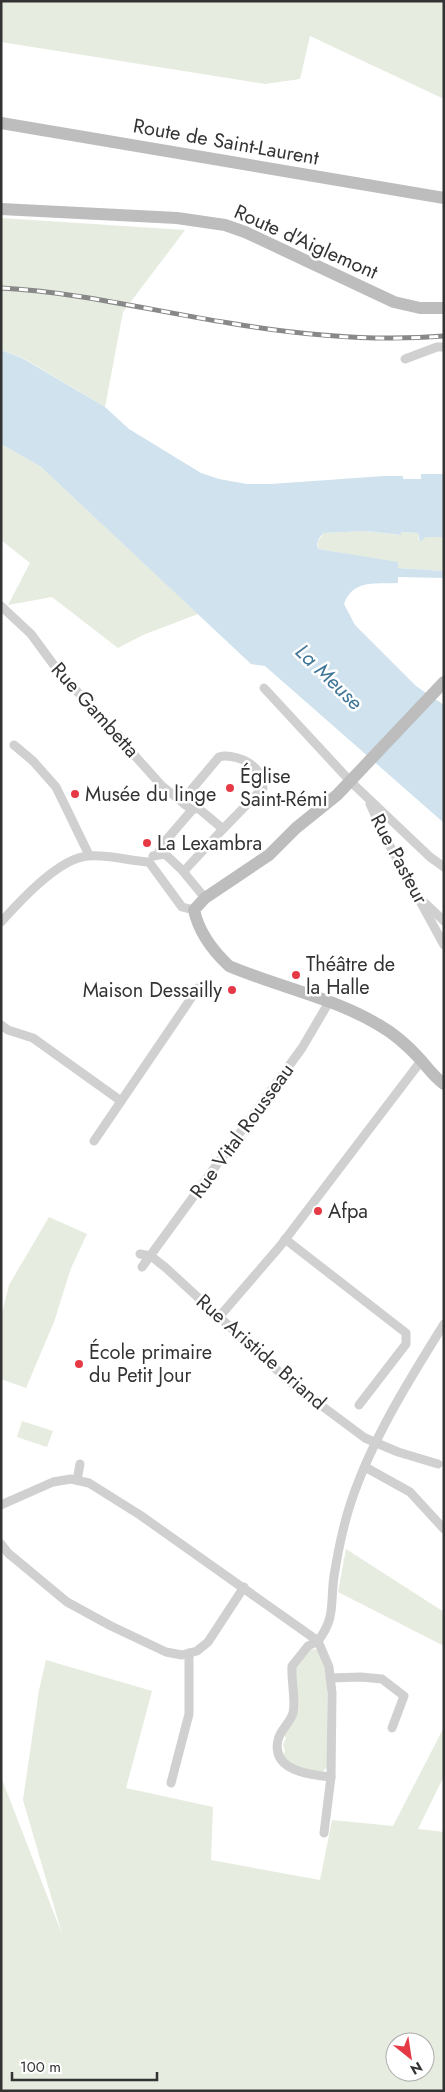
<svg xmlns="http://www.w3.org/2000/svg" width="445" height="2092" font-family="Jost,sans-serif">
  <style>
    .green { fill: #e6ecdf; fill-rule: evenodd }
    .water { fill: #cfe2ee }
    .lines { fill: none; stroke-linecap: round; stroke-linejoin: round }
    .street { stroke: #d0d0d0; stroke-width: 9 }
    .secondary { stroke: #bdbdbd; stroke-width: 12 }
    .rail-casing { stroke: #888; stroke-width: 5 }
    .rail { stroke: #fff; stroke-width: 3; stroke-dasharray: 9; stroke-linecap: butt }
    .poi-dot { fill: #e63946; stroke: #fff; stroke-width: 2 }
    .labels { text-anchor: middle; dominant-baseline: central; stroke-width: 5; stroke-linejoin: round; paint-order: stroke }
    .street-label { font-size: 20px; fill: #333; stroke: #fff }
    .poi-label { font-size: 20px; fill: #333; stroke: #fff; text-anchor: start }
    .water-label { font-size: 21px; font-style: italic; fill: #3f7597; stroke: #fff }
  </style>
  <rect width="100%" height="100%" fill="#fff"/>
  <g class="green">
    <polygon points="1,1 444,1 444,99 310,36 300,79 265,84 1,42"/>
    <polygon points="1,218 185,230 123,312 105,407 23,358 1,350"/>
    <polygon points="1,444 40,466 198,614 143,635 118,648 52,597 8,605 30,563 1,540"/>
    <polygon points="366,531 400,535 401,532 418,533 419,541 426,537 444,537 444,571 398,568 398,563 318,549 318,541 324,533"/>
    <polygon points="49,1217 87,1234 71,1268 54,1322 26,1388 1,1379 1,1317 9,1285"/>
    <polygon points="22,1421 53,1431 47,1447 17,1437"/>
    <polygon points="346,1549 444,1612 444,1646 338,1592"/>
    <polygon points="316,1649 319,1652 327,1676 327,1767 321,1774 293,1767 281,1756 285,1752 283,1744 286,1738 283,1733 292,1719 294,1667 310,1650"/>
    <path d="M 46,1660 L 152,1691 L 126,1788 L 213,1807 L 211,1860 L 320,1880 L 332,1820 L 393,1826 L 444,1727 L 444,1776 L 418,1829 L 444,1832 L 444,2091 L 1,2091 L 1,1777 L 62,1934 L 23,1800 L 39,1690 ZM 395,2042 L 425,2042 L 425,2072 L 395,2072 Z"/>
  </g>
  <path class="water" d="M 1,350 L 22,358 L 105,407 L 129,429 L 201,473 L 219,479 L 247,484 L 271,484 L 384,476 L 403,476 L 403,479 L 421,479 L 421,474 L 444,474 L 444,537 L 426,537 L 420,542 L 418,533 L 401,532 L 401,535 L 366,531 L 324,533 C 319,537 316,542 318,549 L 398,562 L 398,568 L 444,571 L 444,578 L 398,577 L 398,583 C 375,584 353,579 344,604 L 355,625 L 416,686 L 444,705 L 444,823 L 265,666 L 251,664 L 40,466 L 1,444 Z"/>
  <g class="lines">
    <g class="street">
      <polyline points="405,359 437,347 444,347"/>
      <polyline points="1,606 31,634 56,668 162,786 192,810"/>
      <polyline points="264,688 351,782 430,857 444,867"/>
      <polyline points="14,745 33,761 56,787 89,855"/>
      <path d="M 184,804 L 192,789 L 219,757 C 228,754 246,759 253,766 C 260,771 262,780 263,788 L 223,829"/>
      <polyline points="370,804 385,837 444,945"/>
      <polyline points="158,854 162,845 192,810 198,808 223,829 184,871"/>
      <polyline points="153,856 165,854 181,869 205,898"/>
      <polyline points="149,862 182,907 194,910"/>
      <polyline points="425,903 444,921"/>
      <path d="M 1,922 C 20,901 59,858 88,856 C 107,854 130,861 149,862"/>
      <polyline points="1,1025 8,1030 33,1038 121,1101"/>
      <polyline points="94,1141 198,988"/>
      <polyline points="285,1239 406,1333 406,1344 359,1405"/>
      <polyline points="140,1254 151,1256 166,1268 291,1383 365,1438 398,1452 438,1464"/>
      <polyline points="142,1267 302,1048 329,1002"/>
      <polyline points="219,1317 281,1245 421,1061"/>
      <polyline points="365,1467 410,1492 444,1529"/>
      <polyline points="77,1480 80,1464"/>
      <path d="M 1,1505 L 53,1482 L 71,1479 L 89,1483 L 140,1515 L 318,1641 L 308,1646 L 292,1666 C 291,1680 296,1701 293,1713 C 290,1723 280,1730 278,1740 C 271,1771 311,1775 331,1777"/>
      <polyline points="1,1544 8,1553 67,1602 111,1626 166,1652 182,1655 197,1651 208,1642 244,1587"/>
      <polyline points="330,1678 361,1677 382,1679 404,1696 392,1728"/>
      <polyline points="171,1783 189,1714 189,1653"/>
      <path d="M 324,1833 L 331,1777 L 332,1693 L 329,1667 L 318,1641 C 336,1617 330,1604 334,1576 C 338,1551 343,1526 351,1502 C 372,1439 409,1380 444,1324"/>
    </g>
    <g class="secondary">
      <polyline points="1,123 444,198"/>
      <polyline points="1,209 177,218 225,225 245,232 394,302 420,308 444,308"/>
      <path d="M 444,682 L 337,795 L 296,828 L 269,855 L 205,898 L 194,910 C 199,933 212,950 229,966 C 278,987 332,997 379,1025 C 393,1033 409,1047 420,1059 C 428,1068 434,1077 444,1084"/>
    </g>
    <defs>
      <path id="rail" d="M 1,288 C 78,292 153,311 229,323 C 300,335 372,342 444,336"/>
    </defs>
    <use href="#rail" class="rail-casing"/>
    <use href="#rail" class="rail"/>
  </g>
  <g class="poi-dot">
    <circle cx="230" cy="788" r="5"/>
    <circle cx="75" cy="794" r="5"/>
    <circle cx="147" cy="843" r="5"/>
    <circle cx="296" cy="975" r="5"/>
    <circle cx="232" cy="990" r="5"/>
    <circle cx="318" cy="1211" r="5"/>
    <circle cx="79" cy="1364" r="5"/>
  </g>
  <g class="labels">
    <g class="street-label">
      <text transform="translate(226 142) rotate(10)">Route de Saint-Laurent</text>
      <text transform="translate(306 242) rotate(24)">Route d'Aiglemont</text>
      <text transform="translate(95 710) rotate(48)">Rue Gambetta</text>
      <text transform="translate(399 859) rotate(62)">Rue Pasteur</text>
      <text transform="translate(242 1131) rotate(-54)">Rue Vital Rousseau</text>
      <text transform="translate(261 1352) rotate(41)">Rue Aristide Briand</text>
    </g>
    <g class="poi-label">
      <text x="240" y="776">Église<tspan x="240" dy="23">Saint-Rémi</tspan></text>
      <text x="85" y="794">Musée du linge</text>
      <text x="157" y="843">La Lexambra</text>
      <text x="306" y="964">Théâtre de<tspan x="306" dy="23">la Halle</tspan></text>
      <text x="222" y="990" text-anchor="end">Maison Dessailly</text>
      <text x="328" y="1211">Afpa</text>
      <text x="89" y="1352">École primaire<tspan x="89" dy="23">du Petit Jour</tspan></text>
    </g>
    <g class="water-label">
      <text transform="translate(329 677) rotate(44)">La Meuse</text>
    </g>
  </g>
  <rect width="445" height="2092" fill="none" stroke="#333333" stroke-width="5"/>
  <g transform="translate(410 2057) rotate(150)"><circle r="24" fill="#ffffff" stroke="#adadad"/>
  <path d="M0-4L9 19L0 12L-9 19Z" fill="#e63946"/>
  <text y="-8" font-size="14" font-weight="bold" text-anchor="middle" fill="#333333">N</text>
  </g>
  <path d="M12 2072v8h145v-8" fill="none" stroke="#333333" stroke-width="2.5"/>
  <text x="20" y="2072" font-size="15" fill="#333333" stroke="#ffffff" stroke-width="4" paint-order="stroke">100 m</text>
</svg>
